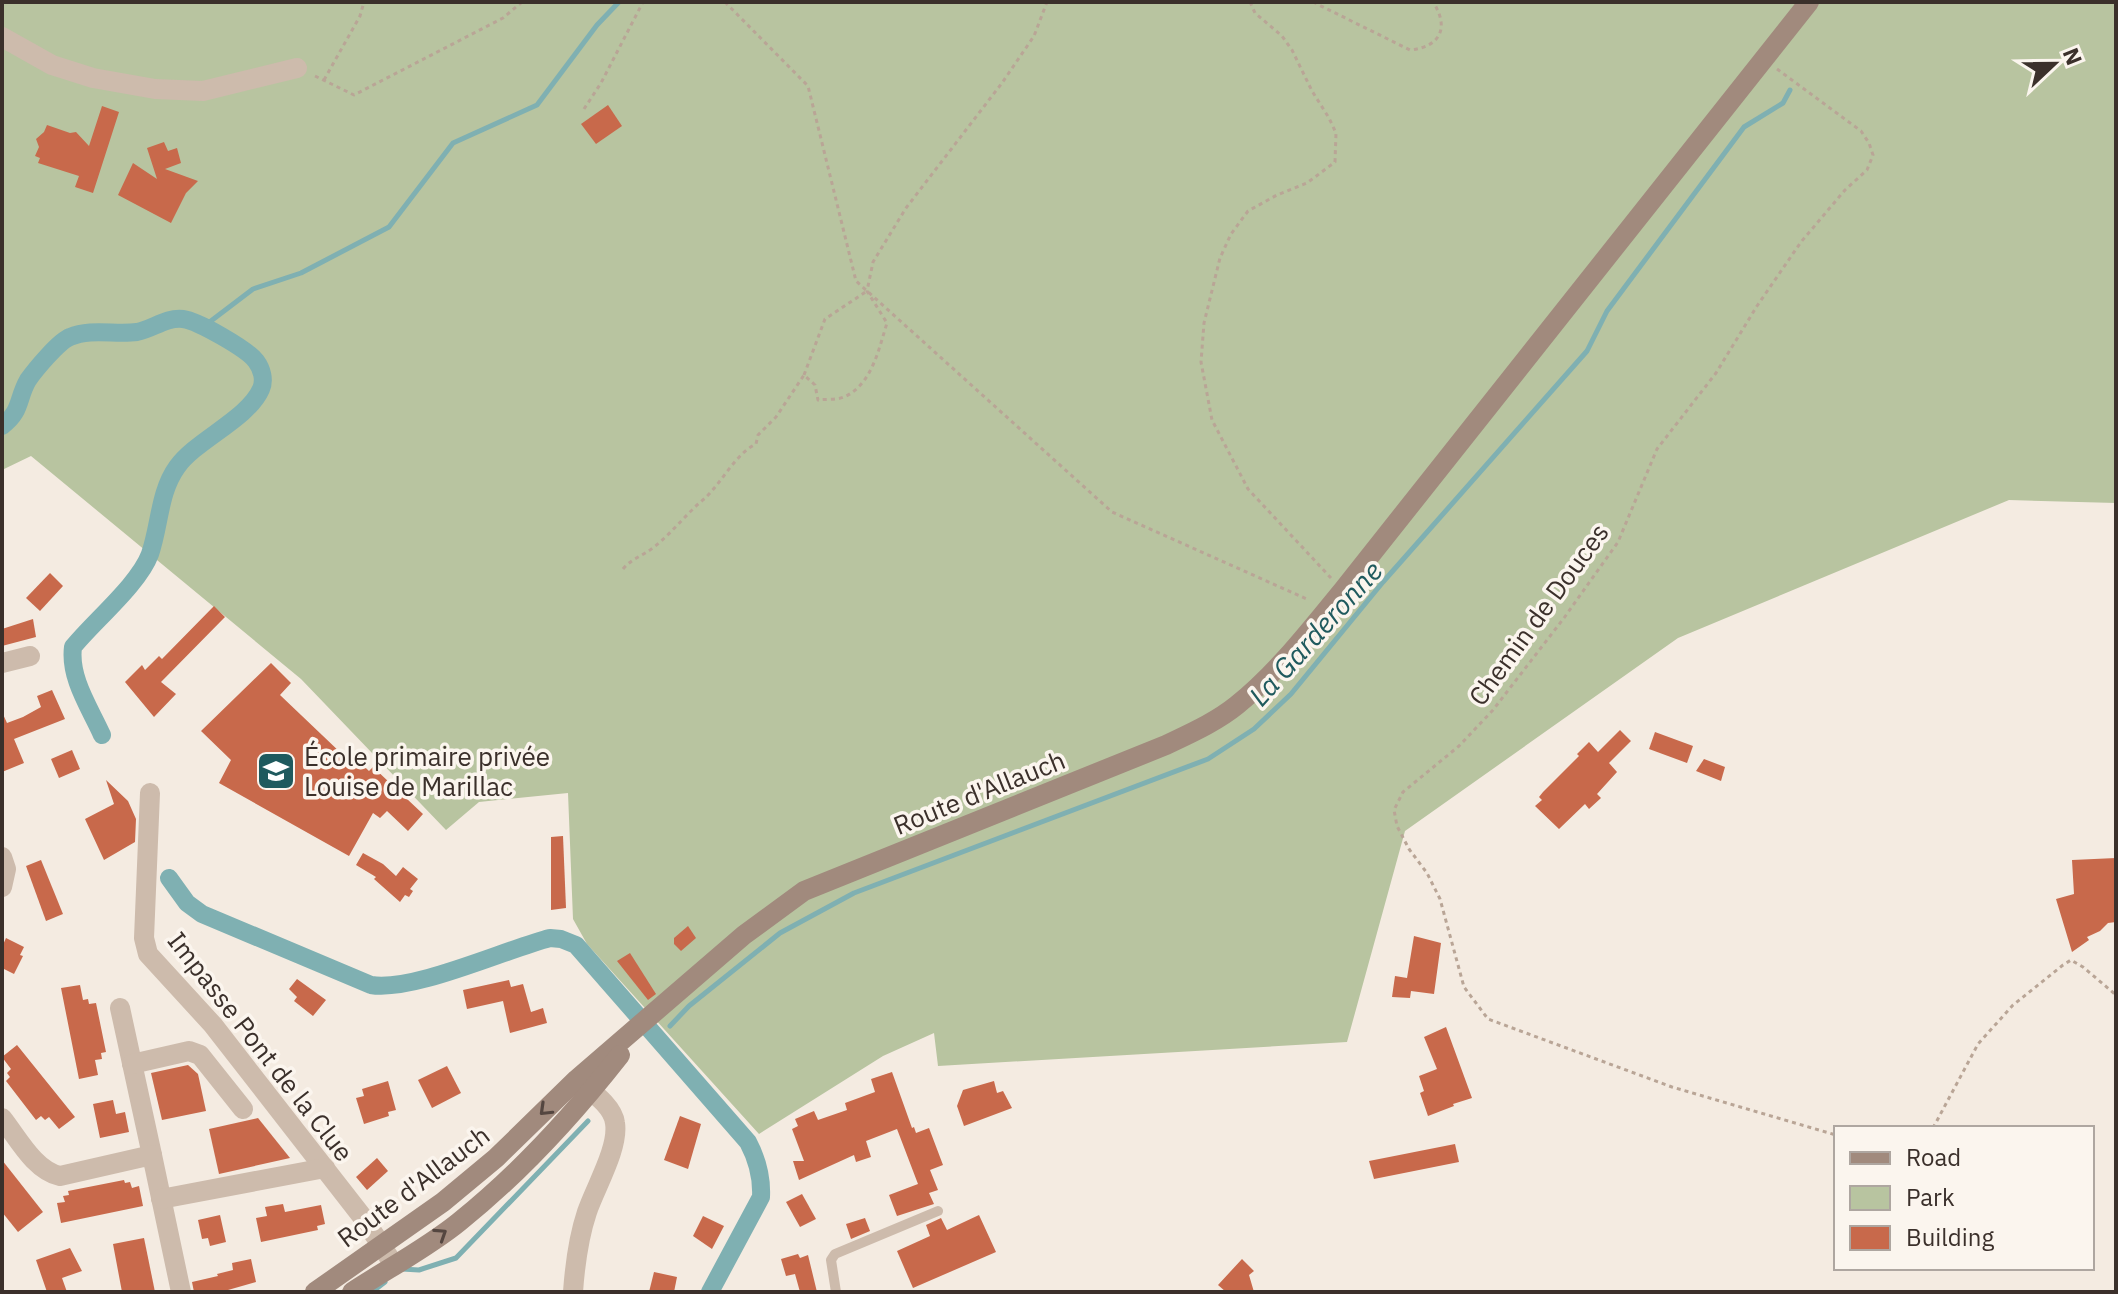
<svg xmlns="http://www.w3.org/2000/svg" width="2118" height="1294" font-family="'IBM Plex Sans',sans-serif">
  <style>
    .green { fill: #b8c4a0 }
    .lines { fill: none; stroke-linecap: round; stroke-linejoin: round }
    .stream { stroke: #7fb0b2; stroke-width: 5 }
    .canal { stroke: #7fb0b2; stroke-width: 18 }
    .building { fill: #c8694b }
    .path { stroke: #b9a596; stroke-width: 3; stroke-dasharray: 4 4; stroke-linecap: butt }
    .service { stroke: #cdbbac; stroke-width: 10 }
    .minor { stroke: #cdbbac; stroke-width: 20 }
    .secondary { stroke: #a18a7d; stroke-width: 20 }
    .oneway { stroke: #544640 }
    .labels { text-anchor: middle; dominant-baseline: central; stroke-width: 7; stroke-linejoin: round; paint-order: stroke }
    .street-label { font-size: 26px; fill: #3b302b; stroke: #fbf5ee }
    .poi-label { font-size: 26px; fill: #3b302b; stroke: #fbf5ee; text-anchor: start }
    .water-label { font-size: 28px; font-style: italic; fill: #1f5a5e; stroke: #fbf5ee }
  </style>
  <rect width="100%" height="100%" fill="#f4ebe1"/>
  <polygon class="green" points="2,2 2116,2 2116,503 2009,500 1678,638 1405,831 1347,1042 938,1066 934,1033 883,1056 759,1134 587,944 573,919 568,793 479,802 446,830 301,679 31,456 2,470"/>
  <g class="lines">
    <g class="stream">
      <polyline points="203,327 253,289 301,273 389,227 453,143 537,105 597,25 619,2"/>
      <polyline points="670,1026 689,1006 780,933 854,893 1208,759 1254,729 1291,694 1383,582 1587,351 1607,311 1744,127 1783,103 1790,90"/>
      <polyline points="402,1269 419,1270 456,1258 588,1121"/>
      <polyline points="372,1292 385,1282"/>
    </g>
    <g class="canal">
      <path d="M 2,426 C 22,411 17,399 28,380 C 35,370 59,341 70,337 C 91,328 115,335 137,332 C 153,329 166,317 183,319 C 198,321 247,349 256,361 C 262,369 265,380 261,389 C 248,419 196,440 177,467 C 159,492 160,525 150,554 C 139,584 94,621 73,647 C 69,678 90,708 102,735"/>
      <path d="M 169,878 L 187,903 L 202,914 L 371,985 C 413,992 504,950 550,938 L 561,939 L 576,945 L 748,1142 C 757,1159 762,1177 761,1197 L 710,1292"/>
    </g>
  </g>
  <g class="building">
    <polygon points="608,105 622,126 596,144 581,124"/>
    <polygon points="102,106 119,112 93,193 75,187 79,176 38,163 40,158 35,156 39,147 36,139 44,132 47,125 70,133 76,132 89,146"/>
    <polygon points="164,142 168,151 177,148 181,163 165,169 198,181 186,193 171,223 118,195 133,163 157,179 147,148"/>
    <polygon points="50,573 63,586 40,611 26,598"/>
    <polygon points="214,606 225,617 161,682 176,694 154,717 125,682 142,665 145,670 159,656 162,659"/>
    <polygon points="33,619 36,637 2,646 2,629"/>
    <polygon points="271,663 291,683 280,695 343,755 347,750 369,771 373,767 423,814 408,831 387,811 380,818 373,813 349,856 219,783 231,760 201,731"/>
    <polygon points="52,690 65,719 14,739 24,763 2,772 2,712 7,723 23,717 41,707 37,696"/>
    <polygon points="1620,730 1631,741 1609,763 1617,772 1597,794 1601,798 1589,809 1585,804 1559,829 1535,806 1542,800 1539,797 1543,792 1579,756 1577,754 1589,742 1598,752"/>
    <polygon points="1655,732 1693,746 1687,763 1649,749"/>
    <polygon points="72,750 80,769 59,778 51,759"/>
    <polygon points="1704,759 1725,767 1721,781 1696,771"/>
    <polygon points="106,780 128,801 136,819 135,842 104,860 85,819 114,804"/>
    <polygon points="563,836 566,908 551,910 551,837"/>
    <polygon points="363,853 383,864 396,876 403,867 418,879 410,889 413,891 409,897 405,895 400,902 374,879 376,877 356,865"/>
    <polygon points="2116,858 2116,922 2108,923 2100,931 2087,937 2089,940 2072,952 2056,899 2074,894 2072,860"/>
    <polygon points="41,860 63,914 46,921 26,866"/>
    <polygon points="688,926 696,938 681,951 674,944 674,938"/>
    <polygon points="1414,936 1441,943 1434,994 1411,991 1410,998 1392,997 1395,976 1407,978"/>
    <polygon points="6,938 24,947 20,955 23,956 14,974 2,968 2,947"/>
    <polygon points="630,953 656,994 648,1000 617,961"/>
    <polygon points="297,979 326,1000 313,1016 294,1001 297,997 289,989"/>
    <polygon points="509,980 511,987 523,984 531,1012 543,1008 547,1023 510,1033 503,1001 467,1009 463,990"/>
    <polygon points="80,985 83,1000 88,999 89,1004 96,1003 106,1052 101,1053 102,1059 95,1060 98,1075 79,1079 61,988"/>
    <polygon points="1446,1027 1472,1098 1453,1104 1454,1106 1428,1116 1420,1093 1424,1091 1419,1076 1437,1069 1424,1037"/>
    <polygon points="17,1045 75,1117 59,1129 49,1117 45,1120 41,1116 36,1120 6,1081 10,1077 7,1073 11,1069 2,1057"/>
    <polygon points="188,1065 198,1074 206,1111 162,1120 151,1073"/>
    <polygon points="447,1066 461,1093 432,1108 418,1080"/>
    <polygon points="892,1072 912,1128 914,1127 916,1133 929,1128 943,1165 930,1170 938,1190 929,1193 934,1204 897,1216 889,1195 918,1184 897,1129 866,1141 871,1157 856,1162 854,1155 799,1180 793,1161 804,1161 792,1129 798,1126 795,1119 814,1111 818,1120 847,1110 845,1103 875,1092 871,1079"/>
    <polygon points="388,1081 396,1110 388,1112 389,1116 364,1124 356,1098 364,1096 362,1089"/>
    <polygon points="994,1081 997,1093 1003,1091 1012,1108 964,1126 957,1106 963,1090"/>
    <polygon points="113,1100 116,1114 125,1112 129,1132 100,1138 93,1104"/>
    <polygon points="680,1116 701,1124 688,1169 664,1160"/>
    <polygon points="258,1118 290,1158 219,1174 209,1129"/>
    <polygon points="1455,1144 1459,1162 1374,1179 1369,1161"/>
    <polygon points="377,1158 388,1171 367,1190 356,1177"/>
    <polygon points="2,1160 43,1212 18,1232 2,1212"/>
    <polygon points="124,1180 125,1183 130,1182 132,1188 139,1186 143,1206 61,1223 57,1203 65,1202 63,1196 69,1195 68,1191"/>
    <polygon points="802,1194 816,1219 800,1227 786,1202"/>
    <polygon points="283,1204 285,1212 321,1205 325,1224 317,1226 318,1230 261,1242 256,1218 267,1216 265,1207"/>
    <polygon points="220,1215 226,1242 210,1246 208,1238 202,1239 198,1220"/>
    <polygon points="979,1215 996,1252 913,1288 897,1251 930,1236 926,1225 941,1218 947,1230"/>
    <polygon points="703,1216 724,1226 712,1249 693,1236"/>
    <polygon points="865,1218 870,1231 851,1239 846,1224"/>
    <polygon points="144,1238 155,1292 122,1292 113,1244"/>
    <polygon points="70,1248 82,1271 62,1278 67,1292 47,1292 36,1260"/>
    <polygon points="798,1254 800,1258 808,1255 817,1292 800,1292 795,1274 786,1276 781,1259"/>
    <polygon points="251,1259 256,1282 221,1292 194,1292 192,1282 218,1276 217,1274 233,1270 232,1263"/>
    <polygon points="1242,1259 1254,1271 1249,1275 1254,1292 1226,1292 1218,1285"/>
    <polygon points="654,1272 677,1277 674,1292 649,1292"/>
  </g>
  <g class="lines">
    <g class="path">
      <polyline points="725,2 808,86 856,281 1112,512 1309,600"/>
      <polyline points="1250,2 1255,13 1282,36 1292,50 1312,91 1329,118 1336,133 1335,162 1307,183 1277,195 1248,211 1231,234 1220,258 1204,323 1201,362 1212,420 1248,489 1331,578"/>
      <path d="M 1313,2 L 1410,50 C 1440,47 1450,28 1433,2"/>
      <polyline points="1777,69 1861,131 1869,143 1873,155 1867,170 1845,190 1801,242 1757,306 1716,373 1657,449 1618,542 1564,618 1493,710 1459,746 1403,792 1394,810 1397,826 1409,849 1427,873 1440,899 1464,987 1488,1019 1672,1087 1836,1135"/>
      <polyline points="315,76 354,95 503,18 522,2"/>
      <polyline points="324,80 360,16 364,2"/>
      <polyline points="584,109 601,83 643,2"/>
      <polyline points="804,375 825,319 867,291"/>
      <path d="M 623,569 C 632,558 643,556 654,547 C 672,533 686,514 704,499 C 721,484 736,453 756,444 L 758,435 L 776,417 L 804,375 L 815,385 L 818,400 C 826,399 837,400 844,397 C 872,385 879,348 887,323 L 867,291 L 873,262 L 906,208 L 1002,83 L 1034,36 L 1047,2"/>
      <polyline points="1933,1128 1978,1044 2013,1005 2063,965 2071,960 2083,967 2116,995"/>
    </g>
    <polyline class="service" points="836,1292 831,1260 835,1254 938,1211"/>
    <g class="minor">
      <polyline points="2,37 52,65 93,78 155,89 203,91 297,68"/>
      <polyline points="2,663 30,656"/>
      <polyline points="150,793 144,938 148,954 213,1025 364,1219 394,1265"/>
      <polyline points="2,857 6,869 2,887"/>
      <polyline points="120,1008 152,1155"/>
      <polyline points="132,1064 189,1051 200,1055 243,1109"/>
      <path d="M 2,1118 C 18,1138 34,1170 60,1176 L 152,1155 L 181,1292"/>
      <polyline points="161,1199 325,1168"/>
      <path d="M 573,1292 C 575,1264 578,1239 587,1212 C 595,1188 619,1148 615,1123 C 613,1106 592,1092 579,1081"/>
    </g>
    <g class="secondary">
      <path d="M 315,1292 L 443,1202 L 496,1158 L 577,1079 L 744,935 L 804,891 L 1166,745 C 1191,733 1216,722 1237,705 C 1278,672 1310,630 1343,590 L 1809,2"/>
      <path d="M 352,1292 C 387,1269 427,1248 459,1222 C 519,1174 573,1115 620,1055"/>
    </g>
  </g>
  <defs><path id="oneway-chevron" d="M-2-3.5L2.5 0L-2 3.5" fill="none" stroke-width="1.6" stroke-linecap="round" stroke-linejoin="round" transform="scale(2)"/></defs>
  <g class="oneway">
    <use href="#oneway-chevron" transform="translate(545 1110) rotate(136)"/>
    <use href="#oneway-chevron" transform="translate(441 1234) rotate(-33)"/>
  </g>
  <defs>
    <symbol id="school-square" viewBox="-11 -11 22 22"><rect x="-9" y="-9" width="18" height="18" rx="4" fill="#1f5a5e" stroke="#fbf5ee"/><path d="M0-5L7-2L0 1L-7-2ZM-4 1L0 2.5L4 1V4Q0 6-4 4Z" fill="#fff"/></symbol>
  </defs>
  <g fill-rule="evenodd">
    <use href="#school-square" x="254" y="749" width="44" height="44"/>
  </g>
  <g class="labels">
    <g class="street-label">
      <text transform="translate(1538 614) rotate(-54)">Chemin de Douces</text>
      <text transform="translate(979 792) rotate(-22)">Route d'Allauch</text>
      <text transform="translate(261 1046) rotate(52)">Impasse Pont de la Clue</text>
      <text transform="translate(413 1186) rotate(-37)">Route d'Allauch</text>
    </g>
    <g class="poi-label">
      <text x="304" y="756">École primaire privée<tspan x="304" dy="30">Louise de Marillac</tspan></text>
    </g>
    <g class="water-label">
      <text transform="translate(1315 633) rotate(-48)">La Garderonne</text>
    </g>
  </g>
  <rect width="2118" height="1294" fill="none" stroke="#3b302b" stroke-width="8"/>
  <rect x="1834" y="1126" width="260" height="144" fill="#fbf5ee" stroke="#aea6a0" stroke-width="2"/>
  <rect x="1850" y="1152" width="40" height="12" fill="#a18a7d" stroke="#aea6a0" stroke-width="2"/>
  <text x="1906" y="1166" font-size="24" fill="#3b302b">Road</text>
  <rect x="1850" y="1186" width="40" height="24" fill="#b8c4a0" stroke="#aea6a0" stroke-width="2"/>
  <text x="1906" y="1206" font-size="24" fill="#3b302b">Park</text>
  <rect x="1850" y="1226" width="40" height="24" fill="#c8694b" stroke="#aea6a0" stroke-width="2"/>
  <text x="1906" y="1246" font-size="24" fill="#3b302b">Building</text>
  <g transform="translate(2054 64) rotate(68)" stroke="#fbf5ee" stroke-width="6" paint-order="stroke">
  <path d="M0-6L14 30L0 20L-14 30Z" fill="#3b302b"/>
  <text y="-12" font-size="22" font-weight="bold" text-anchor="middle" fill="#3b302b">N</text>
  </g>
</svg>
